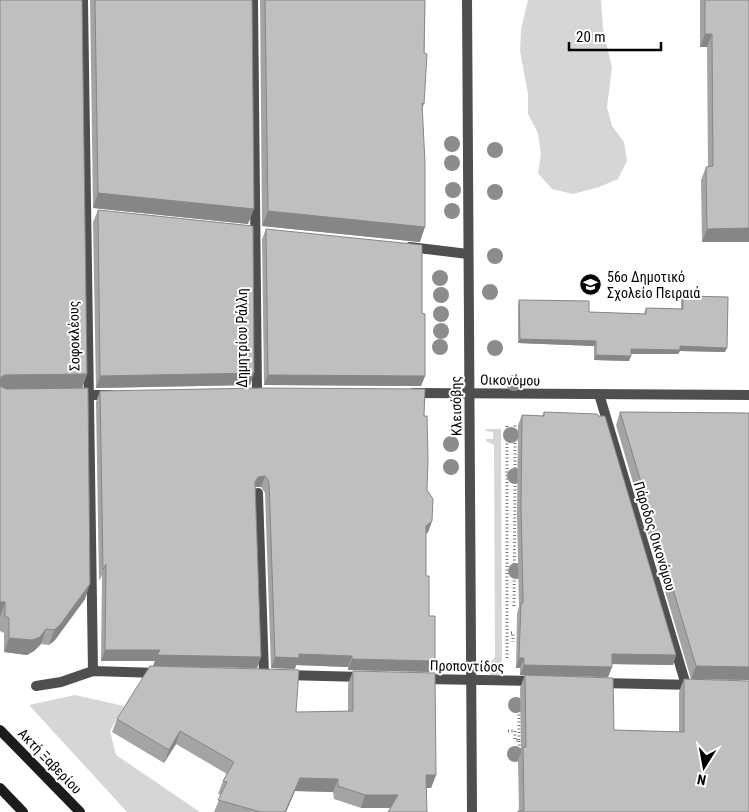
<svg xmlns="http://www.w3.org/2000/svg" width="749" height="812" font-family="'Roboto Condensed',sans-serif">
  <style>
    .green { fill: #d6d6d6 }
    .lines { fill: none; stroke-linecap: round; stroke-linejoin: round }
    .path { stroke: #717171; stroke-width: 3; stroke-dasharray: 1 2.5; stroke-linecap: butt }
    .minor { stroke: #4f4f4f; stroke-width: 10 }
    .tertiary { stroke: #4f4f4f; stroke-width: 10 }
    .secondary { stroke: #1c1c1c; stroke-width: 10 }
    .tree { fill: #8c8c8c }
    .wall { fill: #a4a4a4 }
    .shaded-wall { fill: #868686 }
    .building { fill: #bfbfbf; stroke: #868686 }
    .labels { text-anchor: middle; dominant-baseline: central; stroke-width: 4; stroke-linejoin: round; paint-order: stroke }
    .poi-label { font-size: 14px; fill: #000; stroke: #fff; text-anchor: start }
    .street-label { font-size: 14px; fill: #000; stroke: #fff }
  </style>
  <rect width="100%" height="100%" fill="#fff"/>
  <g class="green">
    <polygon points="528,0 601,0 603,29 612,68 607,107 612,126 624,142 627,161 618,179 599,187 573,194 552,189 538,173 541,154 538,133 528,114 528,94 520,51 521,29"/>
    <polygon points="486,429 501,429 502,675 490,675 490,663 495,657 494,445 486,441 486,439 493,439 493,432 485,431"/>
    <polygon points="75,695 124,706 110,731 116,755 200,812 127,812 29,705"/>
  </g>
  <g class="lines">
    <g class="path">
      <polyline points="507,426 507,660"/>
      <polyline points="515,472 515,425"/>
      <polyline points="512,480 518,480"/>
      <polyline points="514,606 515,485"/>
      <polyline points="511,633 513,633 513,642"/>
      <polyline points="508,731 515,731 515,740 519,740 520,757 521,756"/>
      <polyline points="519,740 519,704 522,704"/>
    </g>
    <g class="minor">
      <polyline points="83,0 93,671"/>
      <polyline points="253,0 257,392"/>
      <polyline points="410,247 468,254"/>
      <polyline points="413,393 749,395"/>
      <polyline points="599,394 686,685"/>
      <polyline points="75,395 111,395"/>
      <polyline points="258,493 264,675"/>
      <polyline points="285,675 363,677"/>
      <polyline points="423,679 536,681"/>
      <polyline points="600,683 696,685"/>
      <polyline points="36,686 61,682 93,671 158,673"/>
    </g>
    <polyline class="tertiary" points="467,0 472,812"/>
    <g class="secondary">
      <polyline points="0,730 80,812"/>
      <polyline points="0,788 23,812"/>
    </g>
  </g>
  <g class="tree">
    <circle cx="452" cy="144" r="8"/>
    <circle cx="495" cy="150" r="8"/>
    <circle cx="452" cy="163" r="8"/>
    <circle cx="453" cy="190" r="8"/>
    <circle cx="495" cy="192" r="8"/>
    <circle cx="452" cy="211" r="8"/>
    <circle cx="495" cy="256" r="8"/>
    <circle cx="440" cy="278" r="8"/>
    <circle cx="490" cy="292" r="8"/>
    <circle cx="441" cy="295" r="8"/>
    <circle cx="441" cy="314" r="8"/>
    <circle cx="441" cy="331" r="8"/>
    <circle cx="440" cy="347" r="8"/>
    <circle cx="495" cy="348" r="8"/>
    <circle cx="514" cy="383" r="8"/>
    <circle cx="511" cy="435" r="8"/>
    <circle cx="451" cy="444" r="8"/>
    <circle cx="451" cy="467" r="8"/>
    <circle cx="515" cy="476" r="8"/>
    <circle cx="516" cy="571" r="8"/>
    <circle cx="516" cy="705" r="8"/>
    <circle cx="515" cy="754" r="8"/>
  </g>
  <g class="wall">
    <polygon points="0,0 87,374 82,388 85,599 55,640 49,645 41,644 34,651 27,655 4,652 4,633 0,631"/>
    <polygon points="90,0 252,0 248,224 93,208"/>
    <polygon points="260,0 425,0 424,104 422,110 420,242 262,226"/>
    <polygon points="700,0 749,0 749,242 702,242 701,180 706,167 708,167 707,47 700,47"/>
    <polygon points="98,210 254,373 250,385 96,388 93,222"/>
    <polygon points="266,229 422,313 425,376 421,386 264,385 262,239"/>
    <polygon points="683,296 725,352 680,351 678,354 631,354 629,361 594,360 594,346 518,343 518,305 519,300 589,312 644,314 646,308 681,309 681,300"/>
    <polygon points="100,391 424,416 427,490 432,521 428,532 426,534 426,576 429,616 431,672 348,670 348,667 296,665 295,669 271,668 265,493 261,487 255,487 261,657 257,668 153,666 155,661 101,661 102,575 99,581 96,402"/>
    <polygon points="544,412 676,655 673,665 612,664 612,667 608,677 520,675 520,668 516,668 517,613 519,607 517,516 518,425 522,415 542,416"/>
    <polygon points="620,412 749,413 749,680 691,679 616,425"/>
    <polygon points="353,671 436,775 431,788 426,788 390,808 361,808 334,799 333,792 295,791 286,812 214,812 221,795 218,794 223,781 227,774 176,744 164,763 112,732 117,719 348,711 348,684"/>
    <polygon points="525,675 614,730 679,732 679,692 684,679 749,812 519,811 518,760 521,753 520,688"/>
  </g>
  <g class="shaded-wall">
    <polygon points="705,34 712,34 707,47 700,47"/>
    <polygon points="98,193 254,209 248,224 93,208"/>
    <polygon points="268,211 425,227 420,242 262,226"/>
    <polygon points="749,228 749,242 702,242 707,229"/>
    <polygon points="520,339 596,341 594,346 518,343"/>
    <polygon points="680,346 727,348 725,352 680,351 678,354 629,354 631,349"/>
    <polygon points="596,355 631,356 629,361 594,360"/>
    <polygon points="254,373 250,385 96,388 100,376"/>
    <polygon points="87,374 82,389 0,390 0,379 1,377 5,375"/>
    <polygon points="268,375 425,376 421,386 264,385"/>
    <polygon points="265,476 261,487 254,487 255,482 258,477"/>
    <polygon points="432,521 428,532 422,537 426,526"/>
    <polygon points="90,584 85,599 55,640 49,645 54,630"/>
    <polygon points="0,602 5,602 0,617"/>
    <polygon points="46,629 41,644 34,651 27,655 4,652 9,638"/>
    <polygon points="105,650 160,650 261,657 257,668 153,666 155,661 101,661"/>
    <polygon points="299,654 352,656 348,667 296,665 295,669 271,668 275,657"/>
    <polygon points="612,654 676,655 673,665 608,664"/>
    <polygon points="519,658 524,658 520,668 516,668"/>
    <polygon points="352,659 435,661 431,672 348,670"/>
    <polygon points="524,665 612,667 608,677 520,675"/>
    <polygon points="696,666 749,667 749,680 691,679"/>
    <polygon points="180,731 176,744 164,763 169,750"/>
    <polygon points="426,775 436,775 431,788 421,788"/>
    <polygon points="300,778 338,779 333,792 295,791 286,812 285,812"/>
    <polygon points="365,795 398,795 393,808 361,808"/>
  </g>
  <g class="building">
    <polygon points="0,0 82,0 87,374 5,375 1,377 0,379"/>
    <polygon points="95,0 252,0 254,209 98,193"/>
    <polygon points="265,0 425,0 424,53 427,54 424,104 422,103 425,163 425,227 268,211"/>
    <polygon points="705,0 749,0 749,228 707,229 706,167 713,166 712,34 705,34"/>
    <polygon points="98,210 253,226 254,373 100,376"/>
    <polygon points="266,229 422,245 422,313 425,314 425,376 268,375"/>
    <polygon points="683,296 728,297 727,348 680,346 680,350 631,349 631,356 596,355 596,341 520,339 519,300 589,301 589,312 646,314 646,308 683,309"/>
    <polygon points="0,386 6,389 88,388 90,584 60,625 54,630 46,629 40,637 32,640 9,638 9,618 5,616 5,602 0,602"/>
    <polygon points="261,388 425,389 424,416 427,416 428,460 427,490 433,499 432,521 426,526 426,576 429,576 429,616 435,616 435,661 352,659 352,656 299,654 299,658 275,657 269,482 265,476 258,477 255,482 261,657 157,655 160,650 105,650 106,564 103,570 100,391"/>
    <polygon points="544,412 597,414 598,416 605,416 676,655 612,654 612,667 524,665 524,658 519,658 521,603 523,603 523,598 521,506 522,415 544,416"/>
    <polygon points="620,412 749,413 749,667 696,666"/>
    <polygon points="150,666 299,670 296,712 353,711 353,671 435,673 436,775 426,775 427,812 388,812 398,795 365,795 338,786 338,779 300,778 285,812 261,812 218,800 227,782 223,781 234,762 180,731 169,750 117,719"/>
    <polygon points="525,675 613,678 614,730 684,732 684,679 749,681 749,812 518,812 518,811 524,811 523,747 526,747"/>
  </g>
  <defs>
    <symbol id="school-disc" viewBox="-11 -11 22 22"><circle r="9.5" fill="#000" stroke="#fff"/><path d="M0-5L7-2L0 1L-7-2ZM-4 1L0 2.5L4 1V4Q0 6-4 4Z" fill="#fff"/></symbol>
  </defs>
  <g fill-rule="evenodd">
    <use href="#school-disc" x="578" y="272" width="25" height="25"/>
  </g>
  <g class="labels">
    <g class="poi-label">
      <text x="607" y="277">56ο Δημοτικό<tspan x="607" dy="16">Σχολείο Πειραιά</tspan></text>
    </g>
    <g class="street-label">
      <text transform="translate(74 336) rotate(-91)">Σοφοκλέους</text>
      <text transform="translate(242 338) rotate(-90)">Δημητρίου Ράλλη</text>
      <text transform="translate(510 380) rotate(1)">Οικονόμου</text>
      <text transform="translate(456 406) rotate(-91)">Κλεισόβης</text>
      <text transform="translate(655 536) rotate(73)">Πάροδος Οικονόμου</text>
      <text transform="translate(467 666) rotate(1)">Προποντίδος</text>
      <text transform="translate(50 761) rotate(46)">Ακτή Ξαβερίου</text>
    </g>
  </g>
  <g transform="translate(704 767) rotate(191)" stroke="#ffffff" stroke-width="4" paint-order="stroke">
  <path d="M0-4L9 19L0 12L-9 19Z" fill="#000000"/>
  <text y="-8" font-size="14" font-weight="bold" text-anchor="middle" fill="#000000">N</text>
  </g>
  <path d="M569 42v8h92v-8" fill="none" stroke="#000000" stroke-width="2.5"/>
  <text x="576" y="42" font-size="15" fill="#000000" stroke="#ffffff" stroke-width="4" paint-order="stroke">20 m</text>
</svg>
